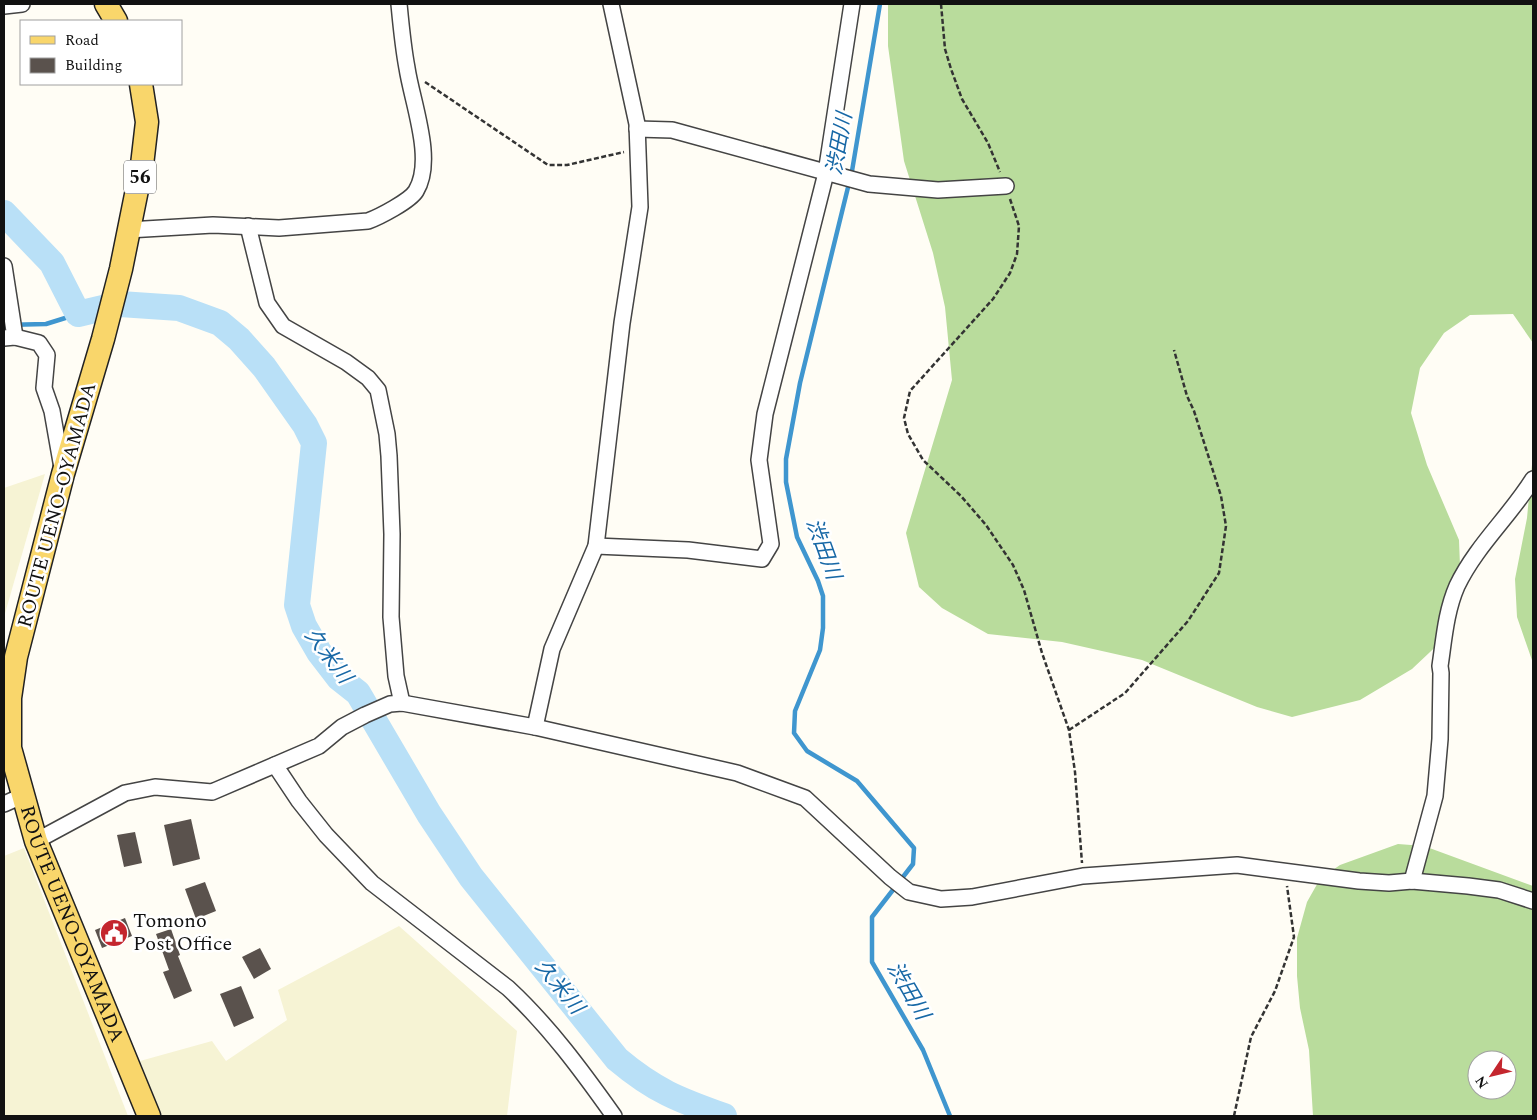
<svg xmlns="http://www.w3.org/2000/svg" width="1537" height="1120" font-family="Spectral,'Noto Sans JP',serif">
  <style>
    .farmland { fill: #f6f3d4 }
    .forest { fill: #b9dc9c; fill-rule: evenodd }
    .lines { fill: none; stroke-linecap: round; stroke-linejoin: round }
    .stream { stroke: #3f96cf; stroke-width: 4.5 }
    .river { stroke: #b9e0f7; stroke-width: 26 }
    .building { fill: #5a524d }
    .minor-casing { stroke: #444; stroke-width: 18 }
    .primary-casing { stroke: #222; stroke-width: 25 }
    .path { stroke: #333; stroke-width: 2.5; stroke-dasharray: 5 2.5; stroke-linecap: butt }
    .minor { stroke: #fff; stroke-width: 15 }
    .primary { stroke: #f9d66b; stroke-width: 22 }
    .labels { text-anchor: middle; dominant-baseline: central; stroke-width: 5; stroke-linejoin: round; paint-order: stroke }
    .shield { fill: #fff; stroke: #585858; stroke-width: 1 }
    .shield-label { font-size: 19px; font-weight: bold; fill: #111 }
    .street-label { font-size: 20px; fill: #111; stroke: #fff }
    .poi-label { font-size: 20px; fill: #111; stroke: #fff; text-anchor: start }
    .water-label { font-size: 21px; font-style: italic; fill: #1768a6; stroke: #fff }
  </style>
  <rect width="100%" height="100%" fill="#fffdf5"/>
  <g class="farmland">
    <polygon points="45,474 4,617 4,488"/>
    <polygon points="24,848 128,1116 4,1116 4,856"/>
    <polygon points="399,926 517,1031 507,1116 162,1116 140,1061 212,1041 226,1061 287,1020 278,990"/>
  </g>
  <g class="forest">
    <polygon points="888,4 1533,4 1533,343 1513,314 1470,315 1444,333 1420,368 1411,413 1427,465 1459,540 1461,592 1447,636 1412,669 1360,700 1292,717 1257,707 1142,660 1062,642 988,634 942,608 919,587 906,533 952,380 945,307 933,253 904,161 888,46"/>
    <polygon points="1533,454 1533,663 1517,617 1515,579 1527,518"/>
    <path d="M 1398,844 L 1424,846 L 1533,886 L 1533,1116 L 1313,1116 L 1309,1050 L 1300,1008 L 1297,976 L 1297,938 L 1307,902 L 1320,879 L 1340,865 ZM 1477,1060 L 1507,1060 L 1507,1090 L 1477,1090 Z"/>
  </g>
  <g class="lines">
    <g class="stream">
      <polyline points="880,4 852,171 800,383 786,459 786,482 797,537 818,581 823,596 823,628 820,650 795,711 794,733 807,751 857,781 914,848 913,864 872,917 872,962 923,1050 950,1116"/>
      <polyline points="4,325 46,324 78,314"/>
    </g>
    <path class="river" d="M 4,213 L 52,263 L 78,314 L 120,304 L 179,308 L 220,323 L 239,339 L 264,367 L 305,425 L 314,443 L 297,605 L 304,626 L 319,652 L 339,678 L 358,693 L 429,814 L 471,877 L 617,1059 C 655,1091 679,1100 724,1116"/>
  </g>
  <g class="building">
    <polygon points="191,819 200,859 173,866 164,825"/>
    <polygon points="135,832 142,863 124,867 117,835"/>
    <polygon points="205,882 216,911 196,919 185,889"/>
    <polygon points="125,918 132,936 102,948 95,930"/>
    <polygon points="171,929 180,955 178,956 192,991 174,999 163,972 169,970 156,934"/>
    <polygon points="260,948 271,969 254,979 242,957"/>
    <polygon points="241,986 254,1018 234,1027 220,994"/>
  </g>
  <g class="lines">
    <defs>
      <g id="minor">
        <polyline points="4,6 22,4"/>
        <polyline points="637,129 672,130 869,184 938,190 1006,186"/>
        <polyline points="248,226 267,303 283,326 346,362 368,378 378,390 387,434 389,456 392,534 391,617 396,676 402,703"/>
        <path d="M 128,230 L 213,225 L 279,228 L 368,221 C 379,217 410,201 416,191 C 435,160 412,102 407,68 C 403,47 401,25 399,4"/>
        <polyline points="4,266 15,337"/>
        <polyline points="4,338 15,337 39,343 47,355 44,388 52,411 62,468"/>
        <polyline points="596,546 688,550 762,559 771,544 759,460 765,414 826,173 852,4"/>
        <polyline points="535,727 552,649 596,546 622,323 640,207 637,124 611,4"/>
        <path d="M 275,765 L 299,801 L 326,835 L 372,883 L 508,988 C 549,1026 582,1071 614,1116"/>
        <polyline points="4,804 22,796"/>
        <polyline points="36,841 125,793 155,787 212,792 319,746 342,727 365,715 390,704 402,703 535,727 737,773 805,798 890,877 909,892 941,899 972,897 1083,876 1237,865 1359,881 1389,883 1412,881 1468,886 1499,890 1533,901"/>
        <path d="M 1412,881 L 1435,796 L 1440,739 L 1441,673 L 1440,666 C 1444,639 1446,611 1457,586 C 1476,546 1510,516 1533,479"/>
      </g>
      <g id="primary">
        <polyline points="106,4 116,21"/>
        <path id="s1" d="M 141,84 L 147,122 L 142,165 L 121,269 L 103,339 L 63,474 L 16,657 L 10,698 L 10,748 L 36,841 L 149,1116"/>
      </g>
    </defs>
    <use href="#minor" class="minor-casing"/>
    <use href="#primary" class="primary-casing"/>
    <g class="path">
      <polyline points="941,4 945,49 951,69 962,99 988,143 1000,172"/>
      <polyline points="425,82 548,165 567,165 624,152"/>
      <polyline points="1010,199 1019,226 1017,254 1010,273 993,299 910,391 904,418 908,434 923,460 961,496 986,525 1013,565 1024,590 1042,653 1069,730 1075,772 1082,863"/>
      <polyline points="1069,730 1125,693 1188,621 1219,573 1226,526 1221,496 1194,411 1187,396 1174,350"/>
      <polyline points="1234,1116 1251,1037 1275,991 1294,937 1287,886"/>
    </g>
    <use href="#minor" class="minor"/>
    <use href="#primary" class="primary"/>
  </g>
  <defs>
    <symbol id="civic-disc" viewBox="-11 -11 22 22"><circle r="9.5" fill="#c4262e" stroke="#fff"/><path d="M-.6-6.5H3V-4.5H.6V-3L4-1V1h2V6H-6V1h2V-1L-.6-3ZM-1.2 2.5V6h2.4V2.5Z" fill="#fff"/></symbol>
  </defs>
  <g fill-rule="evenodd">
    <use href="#civic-disc" x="98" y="917" width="32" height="32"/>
  </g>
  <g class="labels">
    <rect class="shield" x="124" y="160.5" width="32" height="33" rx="4"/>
    <g class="shield-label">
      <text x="140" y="177">56</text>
    </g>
    <g class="street-label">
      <text transform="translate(57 505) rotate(-75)">ROUTE UENO-OYAMADA</text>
      <text stroke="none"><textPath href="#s1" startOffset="868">ROUTE UENO-OYAMADA</textPath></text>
    </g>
    <g class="poi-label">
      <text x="133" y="921">Tomono<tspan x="133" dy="23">Post Office</tspan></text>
    </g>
    <g class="water-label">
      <text transform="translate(840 144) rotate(-80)">渋田川</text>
      <text transform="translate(823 549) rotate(70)">渋田川</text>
      <text transform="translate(328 656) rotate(53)">久米川</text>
      <text transform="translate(559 987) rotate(51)">久米川</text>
      <text transform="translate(908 991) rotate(60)">渋田川</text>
    </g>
  </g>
  <rect width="1537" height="1120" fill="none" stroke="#111111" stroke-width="10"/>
  <rect x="20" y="20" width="162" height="65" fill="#ffffff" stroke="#a0a0a0"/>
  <rect x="30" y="36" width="25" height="8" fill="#f9d66b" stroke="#a0a0a0"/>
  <text x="65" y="45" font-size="15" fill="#111111">Road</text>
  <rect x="30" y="58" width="25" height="15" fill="#5a524d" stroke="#a0a0a0"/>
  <text x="65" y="70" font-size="15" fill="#111111">Building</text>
  <g transform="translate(1492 1075) rotate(235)"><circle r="24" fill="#ffffff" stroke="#a0a0a0"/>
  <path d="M0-4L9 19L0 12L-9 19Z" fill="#c4262e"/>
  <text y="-8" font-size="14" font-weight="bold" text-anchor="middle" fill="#111111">N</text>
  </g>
</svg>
